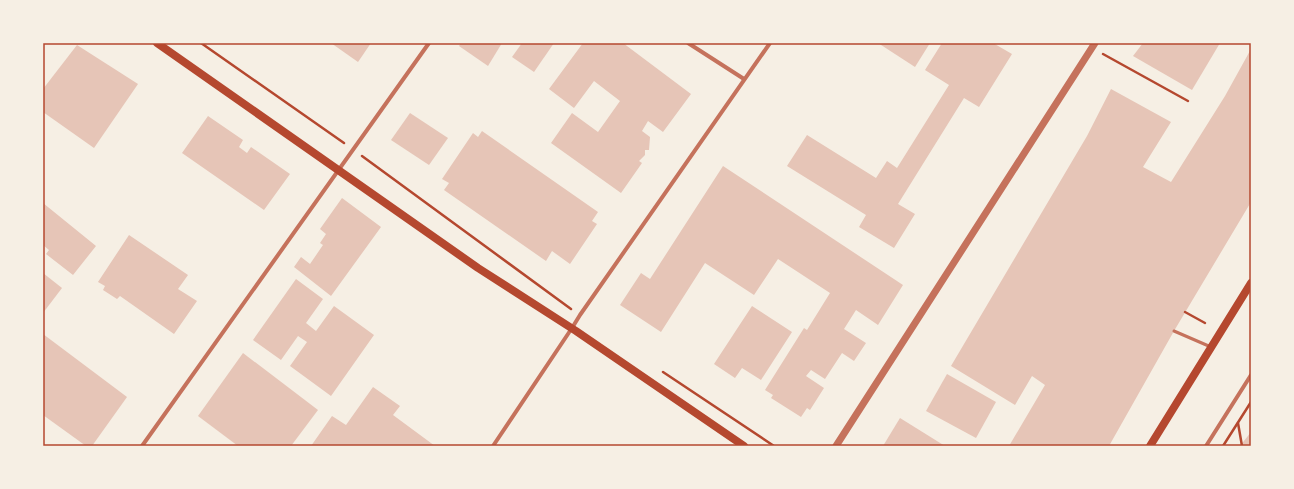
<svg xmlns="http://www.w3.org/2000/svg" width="1294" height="489" font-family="Raleway,sans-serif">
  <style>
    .building { fill: #e6c5b7 }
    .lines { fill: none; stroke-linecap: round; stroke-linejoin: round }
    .path { stroke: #b5482f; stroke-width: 2.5 }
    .service { stroke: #c5725c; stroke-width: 3 }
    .minor { stroke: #c5725c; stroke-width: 4 }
    .tertiary { stroke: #c5725c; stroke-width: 7 }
    .secondary { stroke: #b5482f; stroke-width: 8 }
    .neatline { fill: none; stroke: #b5482f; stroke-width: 1.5 }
  </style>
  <rect width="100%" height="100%" fill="#f6efe4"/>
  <g class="building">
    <polygon points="331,43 371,43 358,62"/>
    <polygon points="461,43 502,43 488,66 459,46"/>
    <polygon points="522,43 554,43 534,72 512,57"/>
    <polygon points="583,43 623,43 691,94 663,132 648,121 642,131 650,137 649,150 645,150 645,155 639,161 642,163 621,193 551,143 572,113 598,132 620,101 594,81 574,108 549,89"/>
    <polygon points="878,43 930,43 915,67"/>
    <polygon points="942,43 993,43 1012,54 979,107 964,98 898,204 915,214 894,248 859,227 866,215 787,166 807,135 876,178 887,161 897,168 949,85 925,70"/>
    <polygon points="1143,43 1220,43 1192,90 1133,56"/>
    <polygon points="77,45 138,84 94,148 43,112 43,89"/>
    <polygon points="1251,49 1251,202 1174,331 1109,446 1009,446 1045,385 1032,376 1015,405 951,366 1087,136 1111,89 1171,122 1143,167 1171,182 1225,96"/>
    <polygon points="410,113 448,138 429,165 391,140"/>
    <polygon points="208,116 243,140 239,147 247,153 251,147 290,174 264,210 182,153"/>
    <polygon points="482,131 598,212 592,221 597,224 570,264 552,251 546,261 444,190 449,183 442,179 473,133 478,137"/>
    <polygon points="723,166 903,285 878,325 856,310 844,329 866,343 854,361 842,353 825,379 811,370 806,376 824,388 810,410 807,408 801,417 771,398 773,395 765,390 804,328 807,330 830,293 778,259 754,295 705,263 661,332 620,305 641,273 650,279"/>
    <polygon points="342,198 381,227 331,296 294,267 301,257 310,264 323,245 320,243 326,234 320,229"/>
    <polygon points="43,203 96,246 73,275 46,254 49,250 43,245"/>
    <polygon points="129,235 188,275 178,289 197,301 174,334 120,296 117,299 103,290 105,286 98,282"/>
    <polygon points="43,273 62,288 43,313"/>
    <polygon points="296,279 323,299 306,323 316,331 334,306 374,335 331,396 290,366 307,342 298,336 281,360 253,340"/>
    <polygon points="752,306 792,332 761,380 742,368 735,378 714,364"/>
    <polygon points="43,334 127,397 92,446 86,446 43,415"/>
    <polygon points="243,353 318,410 291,446 238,446 198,416"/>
    <polygon points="947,374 996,402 976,438 926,411"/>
    <polygon points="373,387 400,406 393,415 435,446 311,446 332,416 346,425"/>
    <polygon points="900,418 945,446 883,446"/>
    <polygon points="1251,432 1251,446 1240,446"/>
  </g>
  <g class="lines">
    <g class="path">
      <polyline points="201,43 344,143"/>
      <polyline points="1103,54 1188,101"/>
      <polyline points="362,156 571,309"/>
      <polyline points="1185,312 1205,323"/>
      <polyline points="663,372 774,446"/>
      <polyline points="1238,423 1242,446"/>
      <polyline points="1223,446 1251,402"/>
    </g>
    <polyline class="service" points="1174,331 1211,347"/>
    <g class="minor">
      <polyline points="688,43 744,79"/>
      <polyline points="142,446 429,43"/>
      <polyline points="493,446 572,328 580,315 770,43"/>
      <polyline points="1206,446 1251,375"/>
    </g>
    <polyline class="tertiary" points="836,446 1095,43"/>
    <g class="secondary">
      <polyline points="157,43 478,268 576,331 744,446"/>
      <polyline points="1150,446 1251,283"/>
    </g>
  </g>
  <rect width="1294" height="489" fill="none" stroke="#f6efe4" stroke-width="88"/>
  <rect x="44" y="44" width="1206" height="401" class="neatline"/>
</svg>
